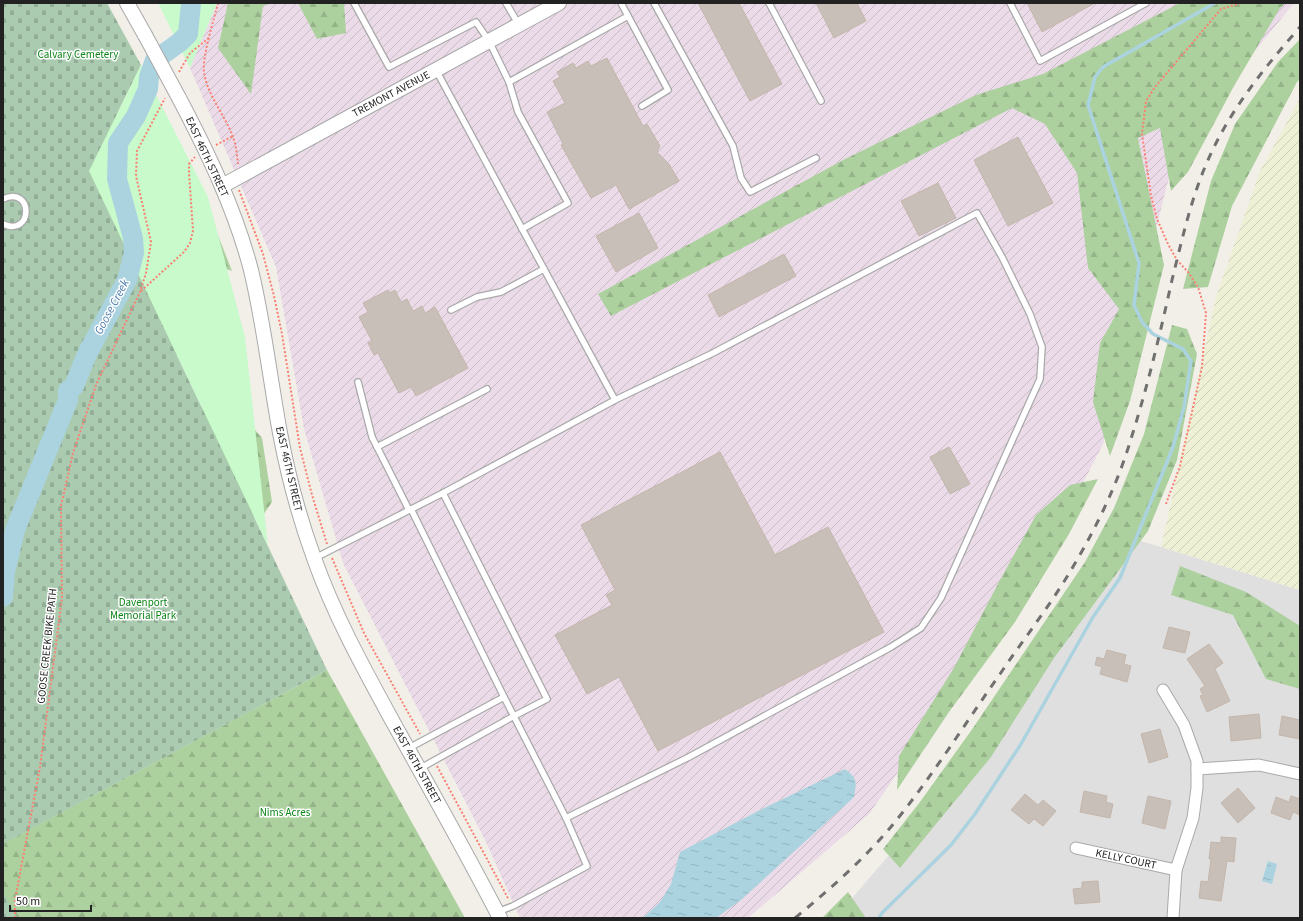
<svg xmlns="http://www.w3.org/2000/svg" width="1303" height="921" font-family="'Source Sans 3',sans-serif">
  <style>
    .residential { fill: #e0dfdf }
    .industrial { fill: url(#industrial-furrows) }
    .farmland { fill: url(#farmland-furrows) }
    .forest { fill: url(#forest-firs) }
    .cemetery { fill: url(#cemetery-stones) }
    .park { fill: #c8facc }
    .water { fill: url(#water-ripples) }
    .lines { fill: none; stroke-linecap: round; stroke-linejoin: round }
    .stream { stroke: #aad3df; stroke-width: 3.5 }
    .river { stroke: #aad3df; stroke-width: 20 }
    .building { fill: #c7bfb8; stroke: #c4b6ab }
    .service-casing { stroke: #a9a9a9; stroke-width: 8 }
    .minor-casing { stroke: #a9a9a9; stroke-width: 13 }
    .tertiary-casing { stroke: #a9a9a9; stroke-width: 16 }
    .path { stroke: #fa8072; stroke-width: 2; stroke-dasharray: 2 2; stroke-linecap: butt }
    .service { stroke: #fff; stroke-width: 5.5 }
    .minor { stroke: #fff; stroke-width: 11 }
    .tertiary { stroke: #fff; stroke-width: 14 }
    .rail { stroke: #707070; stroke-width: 3; stroke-dasharray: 8 8; stroke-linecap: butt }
    .tertiary-bridge-casing { stroke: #a9a9a9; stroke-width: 16; stroke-linecap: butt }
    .tertiary-bridge { stroke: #fff; stroke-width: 14 }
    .labels { text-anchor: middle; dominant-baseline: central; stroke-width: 3; stroke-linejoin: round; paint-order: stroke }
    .park-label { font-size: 11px; fill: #0c8416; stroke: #fff }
    .street-label { font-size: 11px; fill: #222; stroke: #fff }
    .water-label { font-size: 12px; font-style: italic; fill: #4a7aab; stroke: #fff }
  </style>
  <defs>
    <pattern id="industrial-furrows" width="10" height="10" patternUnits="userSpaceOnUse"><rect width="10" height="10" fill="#ebdbe8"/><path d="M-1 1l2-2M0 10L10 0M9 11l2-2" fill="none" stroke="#c9bcc7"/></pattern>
    <pattern id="farmland-furrows" width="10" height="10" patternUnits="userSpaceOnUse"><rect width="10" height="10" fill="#eef0d5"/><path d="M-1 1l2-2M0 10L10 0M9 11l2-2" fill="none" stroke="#ccceb7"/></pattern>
    <pattern id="forest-firs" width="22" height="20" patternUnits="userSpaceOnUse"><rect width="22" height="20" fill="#add19e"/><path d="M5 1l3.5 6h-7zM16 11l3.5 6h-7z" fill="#95b388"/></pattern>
    <pattern id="cemetery-stones" width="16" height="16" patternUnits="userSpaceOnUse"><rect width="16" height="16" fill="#aacbaf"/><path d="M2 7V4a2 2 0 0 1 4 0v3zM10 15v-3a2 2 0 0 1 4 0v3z" fill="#92ae96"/></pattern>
    <pattern id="water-ripples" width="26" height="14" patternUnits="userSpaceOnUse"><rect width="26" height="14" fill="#aad3df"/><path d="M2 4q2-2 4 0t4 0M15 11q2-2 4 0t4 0" fill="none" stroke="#92b5bf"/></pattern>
  </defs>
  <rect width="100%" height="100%" fill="#f2efe9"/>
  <polygon class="residential" points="1125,536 1300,590 1300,918 835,918 926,812"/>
  <polygon class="industrial" points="217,3 1294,3 1215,100 1168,181 1103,444 1036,575 869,814 748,918 520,918 486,842 343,563 304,429 276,267 190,68"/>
  <polygon class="farmland" points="1300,98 1300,590 1161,547 1216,297 1260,171"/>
  <g class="forest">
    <polygon points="3,3 199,187 232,271 207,262 238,410 262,438 272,502 261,518 224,513 174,423 207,403 193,365 150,340 12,839 327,670 465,918 3,918"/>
    <polygon points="228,3 272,3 263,6 251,94 218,48"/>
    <polygon points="298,3 344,3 346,33 317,39"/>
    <polygon points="1180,3 1286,3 1280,8 1234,86 1188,172 1171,191 1160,128 1138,138 1164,265 1130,401 1110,456 1093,402 1100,343 1119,309 1088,268 1077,173 1045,124 1012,108 611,316 598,294 843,160 976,95 1043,74"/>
    <polygon points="1300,39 1300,79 1297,82 1232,206 1208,287 1183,289 1211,181 1235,124 1278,62"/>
    <polygon points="1172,325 1187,329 1197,354 1177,460 1148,531 1054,658 991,757 900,868 883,849 920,802 973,728 1085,562 1114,508 1144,434"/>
    <polygon points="1098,479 1069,534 1015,622 949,712 897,790 899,756 955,666 999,582 1036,515 1070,485"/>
    <polygon points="1180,566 1246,592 1300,626 1300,689 1266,679 1233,615 1171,595"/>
    <polygon points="848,892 866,918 822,918"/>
  </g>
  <g class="cemetery">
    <polygon points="3,3 107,3 141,65 89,171 327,670 3,844"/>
    <polygon points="3,891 17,918 3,918"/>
  </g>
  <g class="park">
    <polygon points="158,3 217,3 190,68"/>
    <polygon points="141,65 208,197 245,337 268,546 89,171"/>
  </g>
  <g class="water">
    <path d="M 845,769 C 857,778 857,782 854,797 L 741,900 L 716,918 L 643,918 L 660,902 L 671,884 L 680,852 L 758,811 Z"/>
    <polygon points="1268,861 1277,864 1272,884 1262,881"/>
  </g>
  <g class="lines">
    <polyline class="stream" points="879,918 882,913 951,845 975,814 1021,744 1093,617 1120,578 1173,447 1184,407 1191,361 1183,349 1153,334 1142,322 1134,305 1139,263 1088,105 1095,77 1103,67 1215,3"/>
    <polyline class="river" points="3,597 5,572 15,530 68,400 68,391 74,386 87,354 127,280 134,253 133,238 117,179 118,143 136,116 148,89 149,77 155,60 180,42 188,34 191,3"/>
  </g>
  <g class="building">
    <polygon points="698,3 739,3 782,84 750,101"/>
    <polygon points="816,3 857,3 866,21 834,38"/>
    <polygon points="1027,3 1095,3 1042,32"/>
    <polygon points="607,58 643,126 647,124 660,146 657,152 669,164 679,181 629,209 616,185 591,198 561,145 563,144 547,112 565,103 553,81 560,77 557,72 573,63 576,68 588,61 591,66"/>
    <polygon points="1018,137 1053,203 1008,226 974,160"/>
    <polygon points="938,183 956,218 919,236 901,201"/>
    <polygon points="639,213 658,248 616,272 596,236"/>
    <polygon points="784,254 796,276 719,317 708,295"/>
    <polygon points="388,290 389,293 395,290 401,302 407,299 413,311 422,306 425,313 435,307 468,368 416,396 411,387 399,393 378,353 374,355 368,343 372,341 359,317 368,312 363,303"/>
    <polygon points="949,447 970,484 950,494 930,457"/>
    <polygon points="720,452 775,555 828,527 884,632 658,751 619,677 587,694 555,635 612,605 606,595 615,590 581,525"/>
    <polygon points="1169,627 1190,632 1185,653 1163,648"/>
    <polygon points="1209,644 1223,663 1215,669 1230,701 1207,712 1200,696 1203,695 1200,689 1205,686 1187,659"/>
    <polygon points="1107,650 1126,655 1124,664 1131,666 1127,682 1100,674 1102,667 1095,665 1097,657 1104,659"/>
    <polygon points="1259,714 1261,738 1231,741 1229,717"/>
    <polygon points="1282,716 1300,720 1300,739 1279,735"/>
    <polygon points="1160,729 1168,757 1149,763 1141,734"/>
    <polygon points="1238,788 1255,808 1238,823 1221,803"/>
    <polygon points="1084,791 1107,796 1106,802 1113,804 1110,818 1080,812"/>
    <polygon points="1025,794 1038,805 1043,800 1056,811 1043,826 1034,819 1029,824 1011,810"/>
    <polygon points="1148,796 1171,801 1165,829 1142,823"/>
    <polygon points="1291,796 1300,799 1300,815 1293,812 1290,820 1271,813 1276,797 1289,802"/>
    <polygon points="1221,837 1236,838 1234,862 1227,861 1221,901 1199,898 1201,881 1208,882 1211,859 1209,859 1211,842 1221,843"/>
    <polygon points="1098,881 1100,902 1075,904 1073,889 1082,888 1082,882"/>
  </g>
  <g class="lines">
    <defs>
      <g id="service">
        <polyline points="354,3 389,67 476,22 489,41 509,82 628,16 621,3"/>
        <polyline points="506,3 519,25"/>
        <polyline points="654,3 733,146 741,178 750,192 816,158"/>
        <polyline points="769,3 821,101"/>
        <polyline points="1010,3 1040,61 1146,3"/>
        <polyline points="628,16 668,90 642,106"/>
        <polyline points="436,70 615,400"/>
        <polyline points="509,82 518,112 568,203 522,229"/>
        <path d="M 3,199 C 34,185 33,238 3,224"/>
        <polyline points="451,310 477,297 501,292 544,269"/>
        <polyline points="358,382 372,437 409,510"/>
        <polyline points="377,447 487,389"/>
        <polyline points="411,509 504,697 566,818 587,866 513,906 497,912"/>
        <polyline points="315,558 443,493 615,400 713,353 977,213 1002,257 1030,314 1042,347 1040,379 941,598 921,628 891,647 689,757 566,818"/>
        <polyline points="409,748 504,697"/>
        <polyline points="419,769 514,716 547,699 443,493"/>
      </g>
      <g id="minor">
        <polyline points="1163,690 1184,725 1197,761 1197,788 1193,818 1176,870 1173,918"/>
        <polyline points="1197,769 1259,765 1300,774"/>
        <polyline points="1076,848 1176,870"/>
      </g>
      <g id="tertiary">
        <polyline points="127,3 145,35"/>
        <path d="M 179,98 C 208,153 235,209 251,270 C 264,324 270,379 280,433 C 288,475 299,517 314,558 C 334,615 364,669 393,722 C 429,787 466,852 500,918"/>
        <polyline points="222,186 559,3"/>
      </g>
    </defs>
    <use href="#service" class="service-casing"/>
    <use href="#minor" class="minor-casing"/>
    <use href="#tertiary" class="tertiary-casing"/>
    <g class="path">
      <path d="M 218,3 C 214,20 202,56 204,72 C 207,95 225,115 233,137 C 236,145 237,155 238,164"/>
      <polyline points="179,72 190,53 209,38"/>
      <polyline points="216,145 233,136"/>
      <polyline points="239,190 263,254 274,296 282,334 300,448 312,495 327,544"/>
      <polyline points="141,291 184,252 190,243 193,231 189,173 189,164 195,157"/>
      <polyline points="1166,504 1180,466 1202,367 1206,313 1198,287 1188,272 1177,260 1168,244 1157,219 1151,196 1142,134 1146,101 1155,87 1221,9 1241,3"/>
      <polyline points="332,558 364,633 420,734"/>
      <polyline points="437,766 509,900"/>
      <polyline points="15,918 15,900 40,767 62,598 61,506 73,453 96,385 140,292 146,273 151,242 136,176 137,151 165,98"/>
    </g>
    <use href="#service" class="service"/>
    <use href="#minor" class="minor"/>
    <use href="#tertiary" class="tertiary"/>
    <path class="rail" d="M 795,918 C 829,890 862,861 890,828 C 930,780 964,725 1000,674 C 1021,643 1045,612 1065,580 C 1091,538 1116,489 1130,442 C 1147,389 1160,334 1172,280 C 1182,240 1191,198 1208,160 C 1230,110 1264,68 1300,27"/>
    <defs>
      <polyline id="tertiary-bridge" points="145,35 179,98"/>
    </defs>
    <use href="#tertiary-bridge" class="tertiary-bridge-casing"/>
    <use href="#tertiary-bridge" class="tertiary-bridge"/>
  </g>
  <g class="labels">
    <g class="park-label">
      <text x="78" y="54">Calvary Cemetery</text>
      <text x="143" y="602">Davenport<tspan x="143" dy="13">Memorial Park</tspan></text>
      <text x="285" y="812">Nims Acres</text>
    </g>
    <g class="street-label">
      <text transform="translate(391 94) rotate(-28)">TREMONT AVENUE</text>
      <text transform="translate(207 157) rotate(65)">EAST 46TH STREET</text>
      <text transform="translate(289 469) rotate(77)">EAST 46TH STREET</text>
      <text transform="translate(47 646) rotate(-84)">GOOSE CREEK BIKE PATH</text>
      <text transform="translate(417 765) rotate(61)">EAST 46TH STREET</text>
      <text transform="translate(1126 859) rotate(12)">KELLY COURT</text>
    </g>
    <g class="water-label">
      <text transform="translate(112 307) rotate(-62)">Goose Creek</text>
    </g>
  </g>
  <rect width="1303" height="921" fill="none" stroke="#222222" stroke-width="8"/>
  <path d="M10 905v6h81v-6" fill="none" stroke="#222222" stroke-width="2"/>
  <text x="16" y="905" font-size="12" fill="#222222" stroke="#ffffff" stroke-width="3" paint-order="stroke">50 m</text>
</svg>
